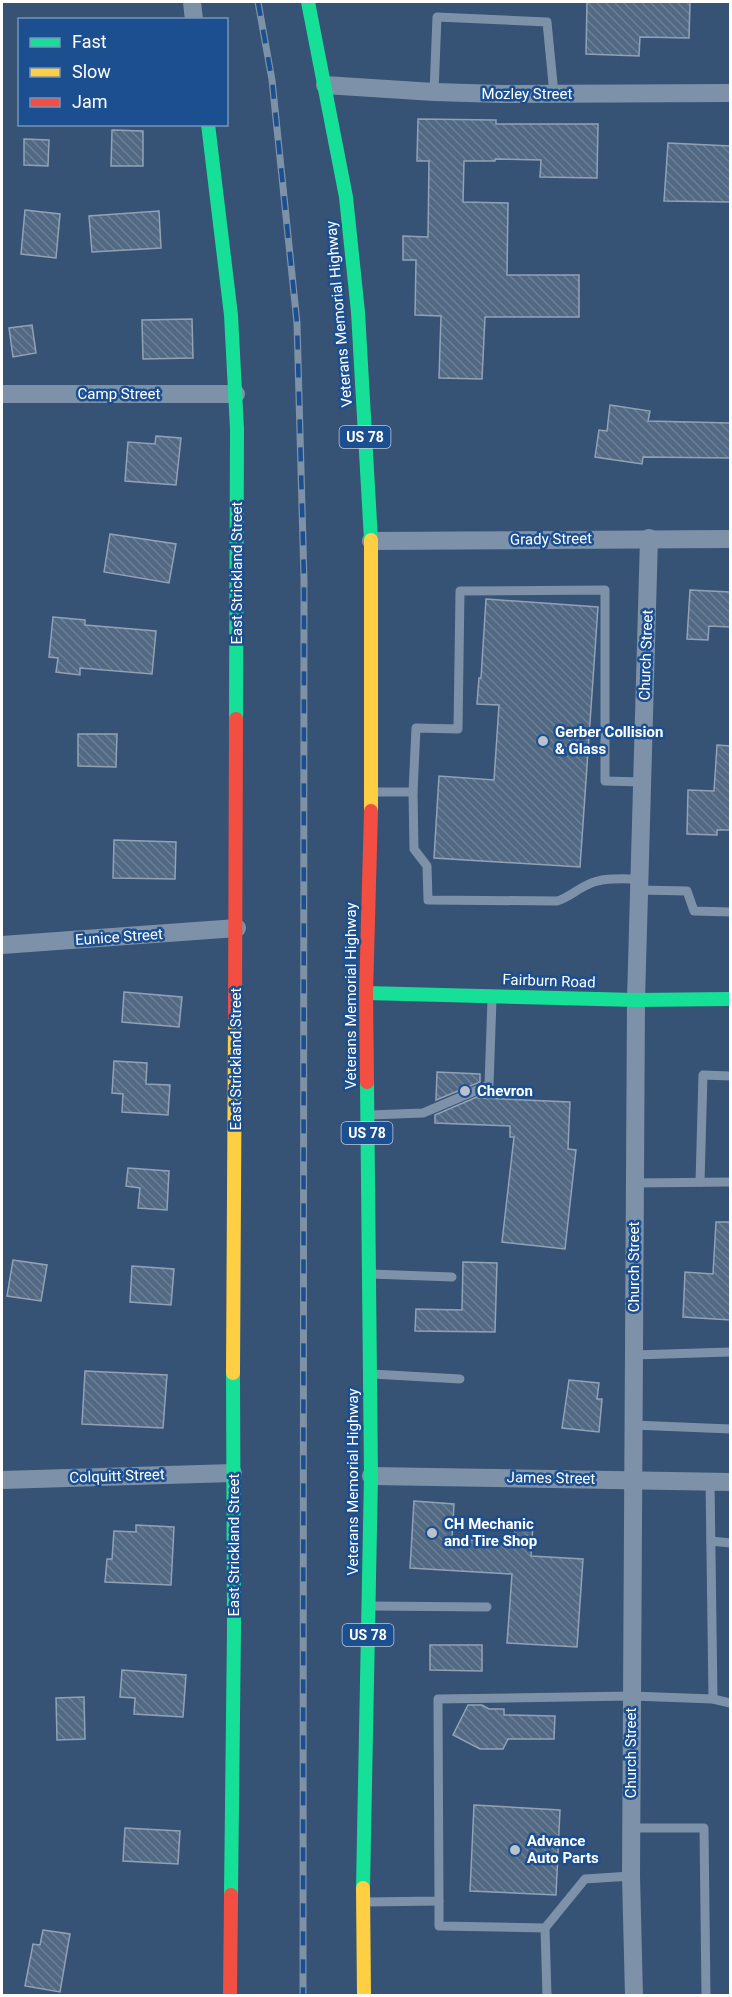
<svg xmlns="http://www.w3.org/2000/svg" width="732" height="1997" font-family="Roboto,sans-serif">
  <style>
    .building { fill: url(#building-back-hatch); stroke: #92a2b6; stroke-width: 1.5 }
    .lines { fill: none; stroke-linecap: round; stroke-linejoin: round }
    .lane { stroke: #7d92a8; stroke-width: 9 }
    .street { stroke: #7d92a8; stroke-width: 18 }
    .fast { stroke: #16e098; stroke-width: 14 }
    .slow { stroke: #ffcf43; stroke-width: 14 }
    .jam { stroke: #f24e42; stroke-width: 14 }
    .rail-casing { stroke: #7e92a7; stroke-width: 7 }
    .rail { stroke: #1b4f8f; stroke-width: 4.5; stroke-dasharray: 14; stroke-linecap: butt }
    .poi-dot { fill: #b9c2ce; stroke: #1b4f8f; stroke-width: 2 }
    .labels { text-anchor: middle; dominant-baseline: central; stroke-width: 5; stroke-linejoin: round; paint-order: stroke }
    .shield { fill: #1b4f8f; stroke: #bbcadd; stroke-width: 1.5 }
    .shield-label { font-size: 14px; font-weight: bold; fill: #fff }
    .street-label { font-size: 15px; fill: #fff; stroke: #1b4f8f }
    .poi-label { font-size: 15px; font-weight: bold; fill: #fff; stroke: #1b4f8f; text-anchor: start }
  </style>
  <defs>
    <pattern id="building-back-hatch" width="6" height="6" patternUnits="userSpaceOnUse" patternTransform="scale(1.5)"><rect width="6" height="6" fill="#526984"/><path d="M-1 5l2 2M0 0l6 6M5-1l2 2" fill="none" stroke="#6c8096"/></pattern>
  </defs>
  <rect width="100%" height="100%" fill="#365274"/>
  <g class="building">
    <polygon points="587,2 690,2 689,38 640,37 639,56 586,54"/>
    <polygon points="418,119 496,120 496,124 598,124 597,178 540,177 541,160 495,159 495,161 464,161 463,202 508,203 507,275 579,275 579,317 485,317 482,379 439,378 441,316 415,315 416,260 403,260 403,236 428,237 429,161 417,161"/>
    <polygon points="112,130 143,131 143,166 111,166"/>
    <polygon points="24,139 49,140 48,166 24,165"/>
    <polygon points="668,143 730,146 730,202 664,201"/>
    <polygon points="25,210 60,214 56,258 21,254"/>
    <polygon points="159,211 161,248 92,252 89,216"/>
    <polygon points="192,319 193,358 143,359 142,320"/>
    <polygon points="32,325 36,353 13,357 9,328"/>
    <polygon points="610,405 650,411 648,421 730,423 730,458 643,457 642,464 595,457 599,430 607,431"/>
    <polygon points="156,436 181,438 176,485 125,481 128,442 155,444"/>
    <polygon points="110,534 176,544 169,583 104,572"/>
    <polygon points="690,590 730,592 730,627 709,626 708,640 687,639"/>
    <polygon points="486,599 598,607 580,867 434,858 439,776 494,780 499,705 477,704 479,678 481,678"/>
    <polygon points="53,617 85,620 85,625 156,631 152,674 80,668 80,675 56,672 58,658 49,657"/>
    <polygon points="78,734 117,734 116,767 78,766"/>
    <polygon points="717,745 730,746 730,830 717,830 717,835 687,834 688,790 714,791"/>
    <polygon points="114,840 176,842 175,879 113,878"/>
    <polygon points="124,992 182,997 179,1027 122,1022"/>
    <polygon points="114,1061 147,1063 146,1084 170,1085 168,1115 122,1112 123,1094 112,1093"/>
    <polygon points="437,1072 480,1074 480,1082 436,1100"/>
    <polygon points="479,1096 479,1098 570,1102 568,1149 576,1150 565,1249 502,1242 514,1137 510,1137 510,1126 435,1123 435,1115"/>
    <polygon points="128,1168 169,1171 167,1210 138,1208 140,1188 126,1186"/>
    <polygon points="716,1222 730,1222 730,1320 683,1317 685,1272 713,1274"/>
    <polygon points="13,1260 47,1265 41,1301 7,1296"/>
    <polygon points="463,1262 497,1263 495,1332 415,1331 416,1309 462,1310"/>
    <polygon points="132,1266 174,1269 171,1305 130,1302"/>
    <polygon points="85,1371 167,1375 163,1428 82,1424"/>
    <polygon points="569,1380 599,1383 597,1399 602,1399 599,1432 562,1428"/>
    <polygon points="414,1501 454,1504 452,1539 514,1543 515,1524 533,1525 531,1556 583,1559 577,1647 507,1643 512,1574 410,1568"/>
    <polygon points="136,1525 174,1527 171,1585 105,1582 107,1559 112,1559 114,1531 136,1532"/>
    <polygon points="430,1645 482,1645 482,1671 430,1670"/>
    <polygon points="122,1670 186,1675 183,1717 134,1714 135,1698 120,1697"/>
    <polygon points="84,1697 85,1739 57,1740 56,1698"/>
    <polygon points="468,1705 482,1705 489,1709 504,1709 504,1715 555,1716 554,1739 508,1739 503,1749 480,1749 453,1735"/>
    <polygon points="474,1805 560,1810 556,1895 470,1891"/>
    <polygon points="125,1828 180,1831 178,1864 123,1861"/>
    <polygon points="43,1930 70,1934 60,1992 25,1986 33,1944 40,1945"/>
  </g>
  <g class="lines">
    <g class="lane">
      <polyline points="434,92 437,17 547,22 554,94"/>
      <polyline points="373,792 413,792 416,728 458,729 460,591 605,590 605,781 642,782"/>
      <path d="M 413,792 L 414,849 L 427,866 L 428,900 L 557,901 C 568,898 576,890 587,885 C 603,877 621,879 639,879"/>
      <polyline points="639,890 687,891 694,911 730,912"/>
      <polyline points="370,1115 423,1113 489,1085 492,999"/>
      <polyline points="700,1182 703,1075 730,1076"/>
      <polyline points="634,1183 730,1182"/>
      <polyline points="371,1274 452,1277"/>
      <polyline points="634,1355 730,1352"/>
      <polyline points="372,1374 460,1379"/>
      <polyline points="633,1425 730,1429"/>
      <polyline points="711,1541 730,1543"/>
      <polyline points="371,1606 487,1607"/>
      <polyline points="713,1699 730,1703"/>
      <polyline points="631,1828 704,1828 706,1996"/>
      <polyline points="439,1901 439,1926 545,1928 547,1996"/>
      <polyline points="366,1902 439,1901 438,1699 632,1696 713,1699 710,1481"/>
      <polyline points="545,1928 585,1879 631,1876"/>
    </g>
    <g class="street">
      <polyline points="192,2 194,20"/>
      <polyline points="325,85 434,92 501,94 730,93"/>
      <polyline points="2,394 236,394"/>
      <polyline points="371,541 730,539"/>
      <polyline points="2,945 237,928"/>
      <polyline points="371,1476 730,1482"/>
      <polyline points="2,1480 233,1473"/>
      <polyline points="634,1996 631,1876 636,1000 649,538"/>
    </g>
    <g class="fast">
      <polyline points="308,2 346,197 358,312 371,540"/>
      <polyline points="208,124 231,315 237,429 236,719"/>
      <polyline points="366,993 636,1000 730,999"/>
      <polyline points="363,1888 371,1476 367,1082"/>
      <polyline points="231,1895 234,1628 233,1373"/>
    </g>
    <g class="slow">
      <polyline points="371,811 371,540"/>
      <polyline points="233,1373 235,1019"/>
      <polyline points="363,1888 364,1996"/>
    </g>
    <g class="jam">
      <polyline points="235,1019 236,719"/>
      <polyline points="367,1082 366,993 371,811"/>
      <polyline points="230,1996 231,1895"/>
    </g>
    <defs>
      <polyline id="rail" points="258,2 272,80 297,323 304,580 303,1996"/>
    </defs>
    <use href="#rail" class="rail-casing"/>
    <use href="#rail" class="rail"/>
  </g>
  <g class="poi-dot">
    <circle cx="543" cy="741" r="6"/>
    <circle cx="465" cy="1091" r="6"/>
    <circle cx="432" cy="1533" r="6"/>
    <circle cx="515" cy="1850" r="6"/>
  </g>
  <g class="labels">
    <g class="shield">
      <rect x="339.5" y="426" width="51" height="22" rx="4.5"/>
      <rect x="341.5" y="1122" width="51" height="22" rx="4.5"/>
      <rect x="342.5" y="1624" width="51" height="22" rx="4.5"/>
    </g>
    <g class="shield-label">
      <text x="365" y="437">US 78</text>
      <text x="367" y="1133">US 78</text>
      <text x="368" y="1635">US 78</text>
    </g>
    <g class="street-label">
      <text x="527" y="94">Mozley Street</text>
      <text transform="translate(339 314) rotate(-95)">Veterans Memorial Highway</text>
      <text x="119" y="394">Camp Street</text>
      <text transform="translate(551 539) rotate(-1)">Grady Street</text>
      <text transform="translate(237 573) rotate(-90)">East Strickland Street</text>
      <text transform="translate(646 655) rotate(-88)">Church Street</text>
      <text transform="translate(119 937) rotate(-4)">Eunice Street</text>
      <text transform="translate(549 981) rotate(2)">Fairburn Road</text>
      <text transform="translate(351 996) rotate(-90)">Veterans Memorial Highway</text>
      <text transform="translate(236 1059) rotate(-90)">East Strickland Street</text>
      <text transform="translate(634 1267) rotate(-90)">Church Street</text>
      <text transform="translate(117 1476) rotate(-2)">Colquitt Street</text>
      <text transform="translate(551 1478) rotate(1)">James Street</text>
      <text transform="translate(353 1482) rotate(-90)">Veterans Memorial Highway</text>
      <text transform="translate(234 1545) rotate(-90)">East Strickland Street</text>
      <text transform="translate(631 1753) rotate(-90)">Church Street</text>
    </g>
    <g class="poi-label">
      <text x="555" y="732">Gerber Collision<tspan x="555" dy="17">&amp; Glass</tspan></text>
      <text x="477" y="1091">Chevron</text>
      <text x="444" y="1524">CH Mechanic<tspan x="444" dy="17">and Tire Shop</tspan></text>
      <text x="527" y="1841">Advance<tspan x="527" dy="17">Auto Parts</tspan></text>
    </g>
  </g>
  <rect width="732" height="1997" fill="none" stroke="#ffffff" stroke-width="6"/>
  <rect x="18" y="18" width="210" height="108" fill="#1b4f8f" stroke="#7695bc" stroke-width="1.5"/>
  <rect x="30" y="38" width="30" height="9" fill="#16e098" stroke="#7695bc" stroke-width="1.5"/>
  <text x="72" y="48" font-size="18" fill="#ffffff">Fast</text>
  <rect x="30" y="68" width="30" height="9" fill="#ffcf43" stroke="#7695bc" stroke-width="1.5"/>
  <text x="72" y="78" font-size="18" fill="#ffffff">Slow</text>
  <rect x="30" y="98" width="30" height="9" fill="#f24e42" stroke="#7695bc" stroke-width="1.5"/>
  <text x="72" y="108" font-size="18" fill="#ffffff">Jam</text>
</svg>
